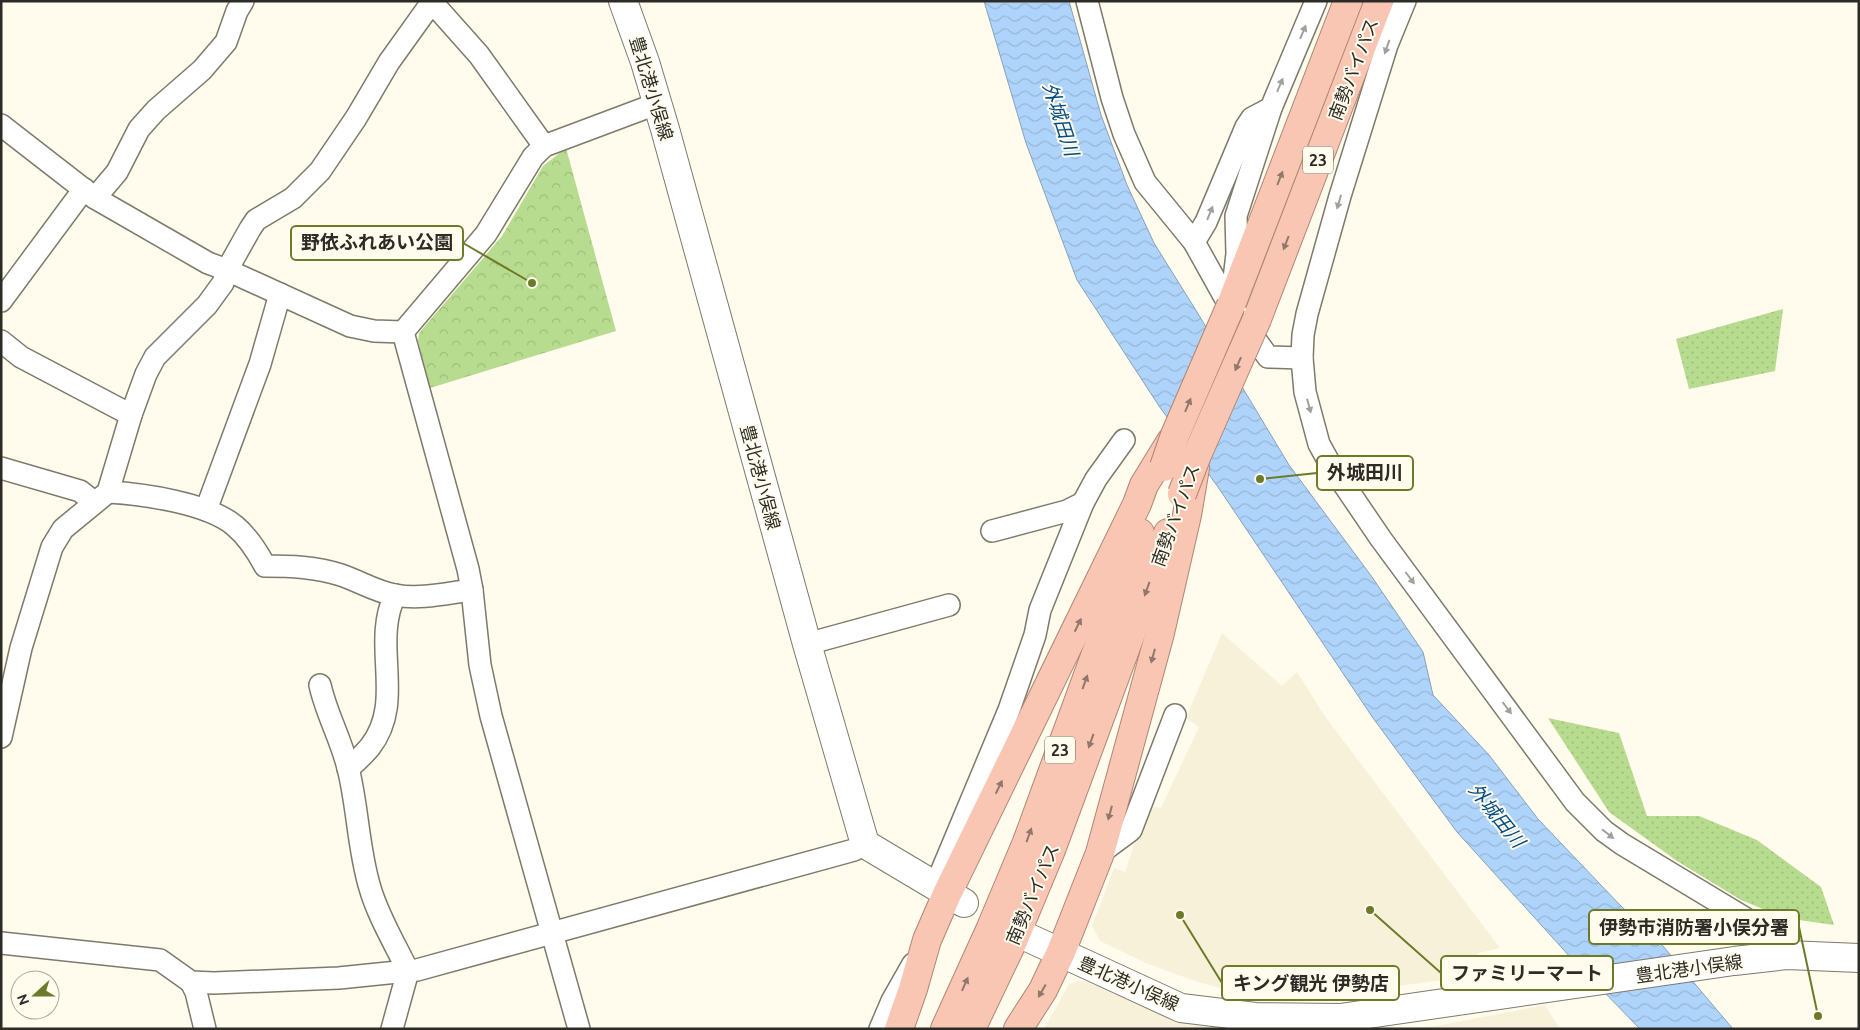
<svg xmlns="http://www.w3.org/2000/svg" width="1860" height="1030" font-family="Ubuntu,'Noto Sans JP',sans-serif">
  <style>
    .built { fill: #f8f1d9 }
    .grass { fill: url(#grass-dots) }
    .park { fill: url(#park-crowns) }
    .water { fill: url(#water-waves); stroke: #88a1bb }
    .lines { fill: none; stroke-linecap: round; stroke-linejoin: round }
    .minor-casing { stroke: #7e7a6b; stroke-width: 24 }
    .secondary-casing { stroke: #7e7a6b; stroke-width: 30 }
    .trunk-casing { stroke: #b08674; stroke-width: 30 }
    .minor { stroke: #fff; stroke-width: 21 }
    .secondary { stroke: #fff; stroke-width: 28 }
    .trunk { stroke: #f8c6b2; stroke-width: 28 }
    .trunk-bridge-casing { stroke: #b08674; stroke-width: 30; stroke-linecap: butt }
    .trunk-bridge { stroke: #f8c6b2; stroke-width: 28 }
    .oneway { fill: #a0a09d }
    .oneway2 { fill: #92786c }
    .labels { text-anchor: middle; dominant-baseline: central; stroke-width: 4; stroke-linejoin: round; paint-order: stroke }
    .shield { fill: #fffbed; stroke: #6c6961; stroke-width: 1 }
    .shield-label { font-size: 16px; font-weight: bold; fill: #2d2b25 }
    .street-label { font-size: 18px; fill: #2d2b25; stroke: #fffbed }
    .water-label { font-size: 19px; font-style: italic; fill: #044c85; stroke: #fffbed }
    .leader { fill: none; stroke: #6b7b2a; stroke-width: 2 }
    .callout-dot { fill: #6b7b2a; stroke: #fffbed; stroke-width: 2 }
    .callout { fill: #fffbed; stroke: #6b7b2a; stroke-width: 2 }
    .callout-label { font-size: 19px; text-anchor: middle; font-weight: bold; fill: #2d2b25 }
  </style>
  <defs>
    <pattern id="grass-dots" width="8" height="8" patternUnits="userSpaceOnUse" patternTransform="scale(1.25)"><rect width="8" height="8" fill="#b8dc8f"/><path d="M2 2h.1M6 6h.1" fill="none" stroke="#9ebd7b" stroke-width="1.8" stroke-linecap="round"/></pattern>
    <pattern id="park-crowns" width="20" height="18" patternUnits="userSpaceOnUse" patternTransform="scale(1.25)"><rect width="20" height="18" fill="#b8dc8f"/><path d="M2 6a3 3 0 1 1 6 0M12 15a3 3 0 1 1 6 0" fill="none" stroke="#9ebd7b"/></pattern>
    <pattern id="water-waves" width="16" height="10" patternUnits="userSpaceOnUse" patternTransform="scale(1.25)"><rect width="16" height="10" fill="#afd4fb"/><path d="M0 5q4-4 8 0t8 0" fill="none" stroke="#97b6d7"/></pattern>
  </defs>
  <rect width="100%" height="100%" fill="#fffbed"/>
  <g class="built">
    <polygon points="1222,633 1282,686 1297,672 1324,715 1500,948 1478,953 1482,975 1344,993 1309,990 1242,994 1195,981 1148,964 1100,941 1092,926 1114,868 1125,872 1147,806 1161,808 1199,727 1186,718"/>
    <polygon points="1080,981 1087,982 1156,1012 1223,1029 1044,1029 1069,984"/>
    <polygon points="1545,1005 1560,1029 1411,1029 1436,1026"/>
  </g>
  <g class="grass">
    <polygon points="1783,309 1775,371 1689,389 1676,339"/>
    <polygon points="1548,718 1619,733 1647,816 1699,816 1757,840 1821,887 1834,925 1785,918 1741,900 1677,861 1609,812"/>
  </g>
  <polygon class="park" points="566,148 616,331 430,388 418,341 419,333 502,236 543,166"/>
  <polygon class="water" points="984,1 1069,1 1101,115 1127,185 1154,243 1197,312 1289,465 1372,577 1423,652 1433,695 1489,755 1538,819 1619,904 1663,946 1733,1029 1640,1029 1571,958 1457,832 1373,718 1218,487 1159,406 1077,280 1026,143"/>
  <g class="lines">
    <defs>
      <g id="minor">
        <polyline points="431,1 479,55 544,146"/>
        <polyline points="1087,1 1112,98 1124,134 1145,182 1194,242 1224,296 1268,357 1302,358"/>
        <polyline points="1405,1 1387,45 1340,196 1307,314 1303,335 1302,358 1305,392 1319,444 1330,464 1381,539 1575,802 1604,831 1622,844 1773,935 1787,955"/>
        <polyline points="1,125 95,198 208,263 227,270 350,326 374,331 403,332"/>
        <polyline points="95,198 117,172 139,129 156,110 202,70 226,42 237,11 243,1"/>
        <polyline points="1194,242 1206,222 1246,127 1252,118 1271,108"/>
        <polyline points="1234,279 1237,254 1236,216 1271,108 1316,1"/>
        <polyline points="1,301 84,189"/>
        <polyline points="403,332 468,569 472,590 480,665 491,716 579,1029"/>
        <polyline points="403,332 486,234 533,157 544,146 656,104"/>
        <polyline points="1,341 21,357 131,415"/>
        <polyline points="1,468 80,491 94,502"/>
        <path d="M 108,492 C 143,494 208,503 235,526 C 247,536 258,553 265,566 C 291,566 316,567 341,575 C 359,581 376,592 395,595 C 420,600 448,593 472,590"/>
        <polyline points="206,510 260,364 280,294"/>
        <polyline points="992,531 1067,511 1083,503"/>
        <polyline points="807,644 949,605"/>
        <path d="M 320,685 C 326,713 341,739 348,768 C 358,807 358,849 370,888 C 378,916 395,944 408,971 L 392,1029"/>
        <polyline points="1,737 21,648 52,547 63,529 108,492 131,415 146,374 155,357 207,305 223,283 227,270 250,229 256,220 293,198 320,171 356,118 389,62 432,2"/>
        <path d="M 348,768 C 357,762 363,755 370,747 C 406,701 371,645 395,595"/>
        <polyline points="1100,853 1131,830 1175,715"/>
        <polyline points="935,887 1009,710 1035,635 1040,610 1083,503 1096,479 1124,440"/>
        <polyline points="1,943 160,960 191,982 214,983 339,978 417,970 854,850 865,844"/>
        <polyline points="191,982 196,992 205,1029"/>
        <polyline points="880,1029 892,1001 913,964"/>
      </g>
      <g id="secondary">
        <polyline points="623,1 645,62 665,129 807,644 865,844 964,903"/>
        <polyline points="1029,938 1181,1008 1255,1017 1340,1018 1734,961 1787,955 1859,958"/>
      </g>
      <g id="trunk">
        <polyline points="1231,305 1348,1"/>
        <polyline points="1257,319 1379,1"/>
        <polyline points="899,1029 913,989 927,940 947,894 1137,504 1144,485 1171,441"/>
        <polyline points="945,1029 990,930 1027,842 1140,533"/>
        <polyline points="971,1029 1013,941 1051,850 1168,533"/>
        <polyline points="1018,1029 1043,990 1061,952 1100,853 1160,633 1187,515 1195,468"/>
      </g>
    </defs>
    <use href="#minor" class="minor-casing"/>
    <use href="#secondary" class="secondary-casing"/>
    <use href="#trunk" class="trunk-casing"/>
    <use href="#minor" class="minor"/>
    <use href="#secondary" class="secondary"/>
    <use href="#trunk" class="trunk"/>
    <defs>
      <g id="trunk-bridge">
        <polyline points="1164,467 1175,435 1231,305"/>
        <polyline points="1182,494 1197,455 1257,319"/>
      </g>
    </defs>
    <use href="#trunk-bridge" class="trunk-bridge-casing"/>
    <use href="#trunk-bridge" class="trunk-bridge"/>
  </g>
  <defs><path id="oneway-solid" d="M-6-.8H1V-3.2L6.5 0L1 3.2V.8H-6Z" transform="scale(1.25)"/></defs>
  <g class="oneway">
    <use href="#oneway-solid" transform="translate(1303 32) rotate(-67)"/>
    <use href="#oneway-solid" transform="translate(1387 47) rotate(109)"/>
    <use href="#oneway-solid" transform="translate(1280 85) rotate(-67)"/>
    <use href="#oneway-solid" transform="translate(1339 202) rotate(106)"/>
    <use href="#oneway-solid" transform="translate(1210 213) rotate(-68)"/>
    <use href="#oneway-solid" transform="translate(1309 406) rotate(75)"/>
    <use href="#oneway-solid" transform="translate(1410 578) rotate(53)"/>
    <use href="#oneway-solid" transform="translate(1507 708) rotate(53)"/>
    <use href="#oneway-solid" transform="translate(1608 834) rotate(38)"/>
  </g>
  <g class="oneway2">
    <use href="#oneway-solid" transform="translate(1280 178) rotate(-69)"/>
    <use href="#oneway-solid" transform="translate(1286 243) rotate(111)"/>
    <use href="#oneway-solid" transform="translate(1238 364) rotate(114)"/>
    <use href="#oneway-solid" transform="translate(1188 405) rotate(-67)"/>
    <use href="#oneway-solid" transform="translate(1147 589) rotate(110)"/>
    <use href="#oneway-solid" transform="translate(1078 625) rotate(-64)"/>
    <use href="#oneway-solid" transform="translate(1153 656) rotate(105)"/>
    <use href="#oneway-solid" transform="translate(1085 682) rotate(-70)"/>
    <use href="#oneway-solid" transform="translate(1091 741) rotate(110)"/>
    <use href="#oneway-solid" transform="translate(999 787) rotate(-64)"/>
    <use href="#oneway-solid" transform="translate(1110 813) rotate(105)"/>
    <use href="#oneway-solid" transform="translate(1029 835) rotate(-70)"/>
    <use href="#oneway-solid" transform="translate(965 984) rotate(-66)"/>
    <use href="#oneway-solid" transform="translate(1042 991) rotate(120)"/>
  </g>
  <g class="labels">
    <g class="shield">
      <rect x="1303" y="146.5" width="30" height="27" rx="4"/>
      <rect x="1045" y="736.5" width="30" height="27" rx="4"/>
    </g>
    <g class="shield-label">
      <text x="1318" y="160">23</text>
      <text x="1060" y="750">23</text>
    </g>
    <g class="street-label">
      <text transform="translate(1353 69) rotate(-69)">南勢バイパス</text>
      <text transform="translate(652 88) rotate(73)">豊北港小俣線</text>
      <text transform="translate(761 477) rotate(75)">豊北港小俣線</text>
      <text transform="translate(1175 515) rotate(-70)">南勢バイパス</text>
      <text transform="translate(1032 894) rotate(-67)">南勢バイパス</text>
      <text transform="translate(1689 968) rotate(-8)">豊北港小俣線</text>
      <text transform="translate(1129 983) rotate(24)">豊北港小俣線</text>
    </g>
    <g class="water-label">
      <text transform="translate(1061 119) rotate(72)">外城田川</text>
      <text transform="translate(1497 815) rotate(51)">外城田川</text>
    </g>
  </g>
  <path class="leader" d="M532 283L463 243M1260 479L1317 473M1818 1016L1799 927M1370 910L1441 973M1180 915L1222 983"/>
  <g class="callout-dot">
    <circle cx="532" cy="283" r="5"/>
    <circle cx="1260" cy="479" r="5"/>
    <circle cx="1818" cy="1016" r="5"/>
    <circle cx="1370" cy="910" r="5"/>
    <circle cx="1180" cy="915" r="5"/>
  </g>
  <g class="callout">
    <rect x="291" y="226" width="172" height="34" rx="5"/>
    <rect x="1317" y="456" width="96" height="34" rx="5"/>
    <rect x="1589" y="910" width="210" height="34" rx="5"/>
    <rect x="1441" y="956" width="172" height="34" rx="5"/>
    <rect x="1222" y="966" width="177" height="34" rx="5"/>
  </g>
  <g class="callout-label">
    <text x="377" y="249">野依ふれあい公園</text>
    <text x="1365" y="479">外城田川</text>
    <text x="1694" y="934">伊勢市消防署小俣分署</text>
    <text x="1527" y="980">ファミリーマート</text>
    <text x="1311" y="990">キング観光 伊勢店</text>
  </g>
  <rect width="1860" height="1030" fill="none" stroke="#2d2b25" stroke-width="5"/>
  <g transform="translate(35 995) rotate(249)"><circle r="24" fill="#fffbed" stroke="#aba89d"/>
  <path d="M0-4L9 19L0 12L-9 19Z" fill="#6b7b2a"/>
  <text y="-8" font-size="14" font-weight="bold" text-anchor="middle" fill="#2d2b25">N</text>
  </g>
</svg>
